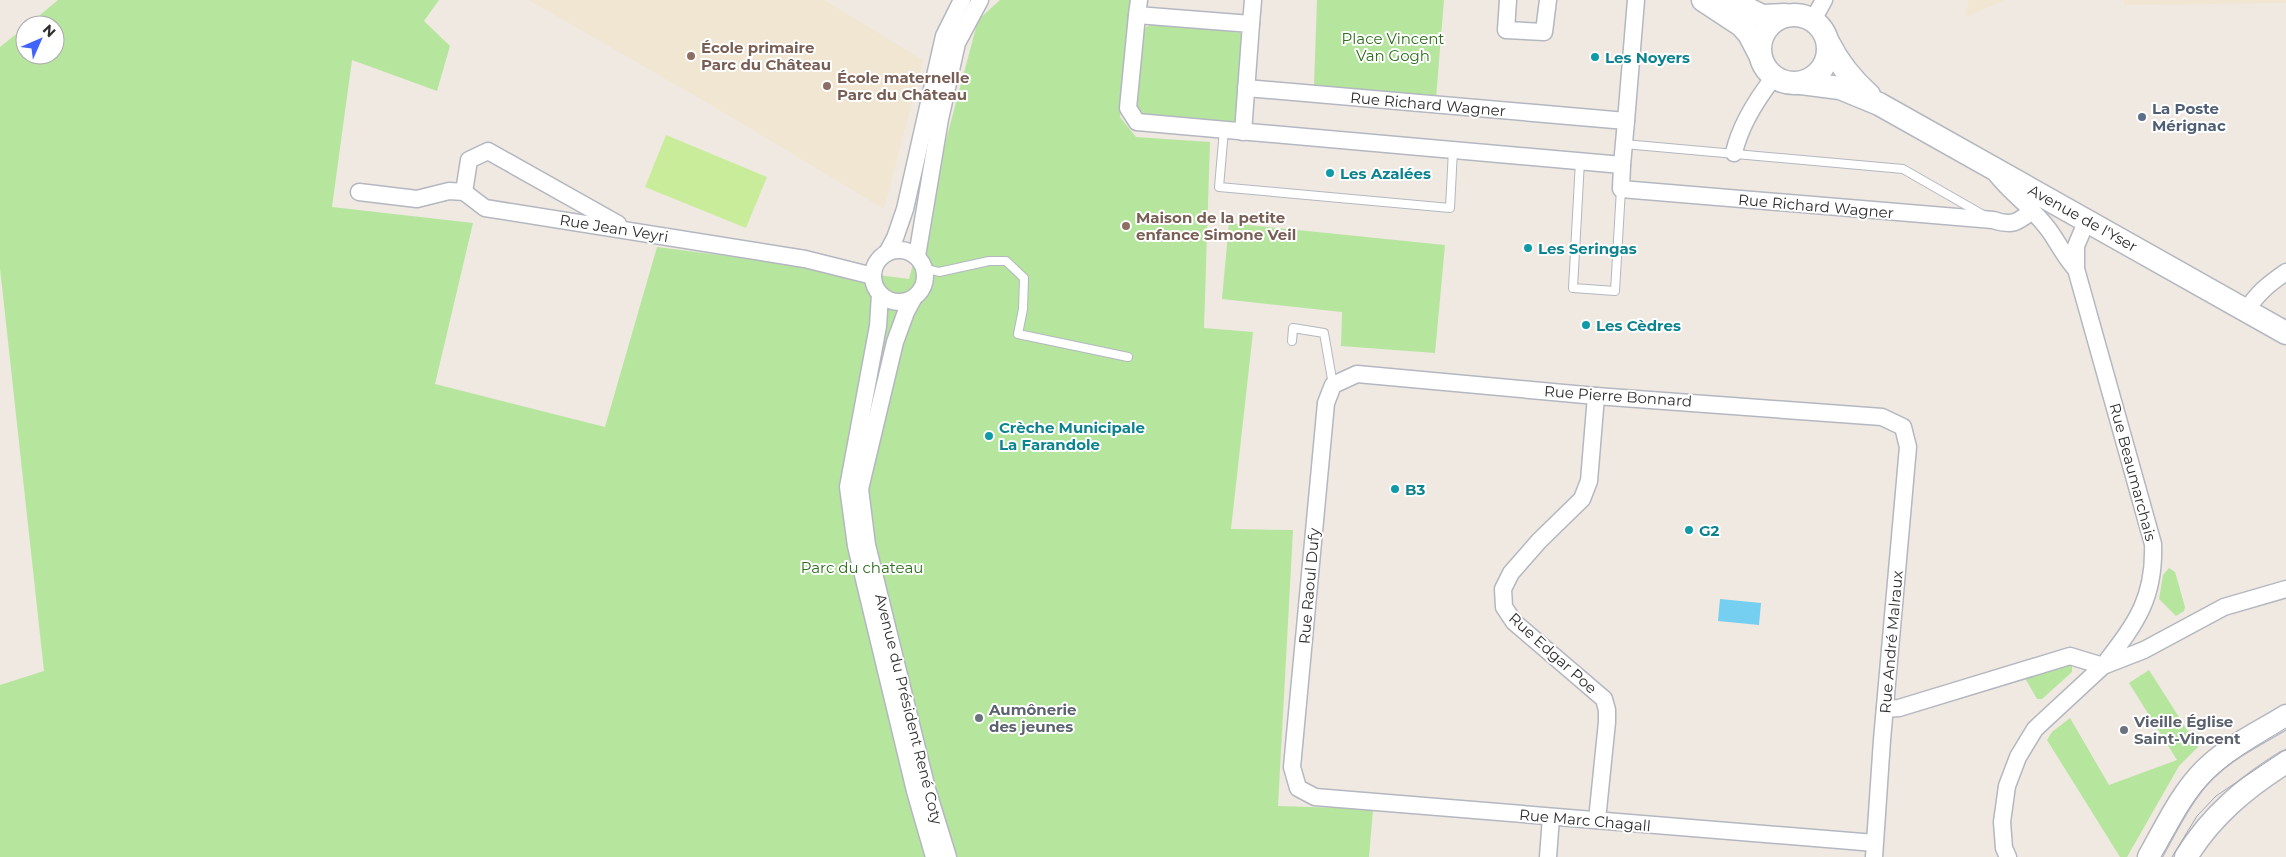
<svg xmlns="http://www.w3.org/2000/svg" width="2286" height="857" font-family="Montserrat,sans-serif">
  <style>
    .education { fill: #f0e6d1 }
    .green { fill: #b6e59e }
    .pitch { fill: #c9ec9a }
    .water { fill: #75cff0 }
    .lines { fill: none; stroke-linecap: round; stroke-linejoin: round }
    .lane-casing { stroke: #b4b7c1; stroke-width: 10 }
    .street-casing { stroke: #b4b7c1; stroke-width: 19 }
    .secondary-casing { stroke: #b4b7c1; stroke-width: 25 }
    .lane { stroke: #fff; stroke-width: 8 }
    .street { stroke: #fff; stroke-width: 16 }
    .secondary { stroke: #fff; stroke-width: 22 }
    .tram { stroke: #a3a6b8; stroke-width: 1 }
    .education-dot { fill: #8d6e63; stroke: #fff; stroke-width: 2 }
    .culture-dot { fill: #0f9aa8; stroke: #fff; stroke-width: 2 }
    .service-dot { fill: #5c6f8a; stroke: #fff; stroke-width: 2 }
    .worship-dot { fill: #6b7280; stroke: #fff; stroke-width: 2 }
    .labels { text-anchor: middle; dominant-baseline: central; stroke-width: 4; stroke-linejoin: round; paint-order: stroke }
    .park-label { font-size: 15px; fill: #2c6e1b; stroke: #fff }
    .education-label { font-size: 15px; font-weight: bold; fill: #785e54; stroke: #fff; text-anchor: start }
    .culture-label { font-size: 15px; font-weight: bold; fill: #0d838f; stroke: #fff; text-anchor: start }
    .street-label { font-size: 15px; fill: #2e2e2e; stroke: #fff }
    .service-label { font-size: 15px; font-weight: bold; fill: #4e5e75; stroke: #fff; text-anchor: start }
    .worship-label { font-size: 15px; font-weight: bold; fill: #5b616d; stroke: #fff; text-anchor: start }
  </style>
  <rect width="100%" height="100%" fill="#efe9e1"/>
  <g class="education">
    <polygon points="529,0 824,0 923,60 884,209 723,112"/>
    <polygon points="1969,0 2004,0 1966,17"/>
    <polygon points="2124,0 2286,0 2286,3 2125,5"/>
  </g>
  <g class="green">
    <polygon points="58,0 439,0 424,21 450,46 437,91 352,60 332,207 473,223 435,384 605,427 657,247 909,279 978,20 1000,0 1130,0 1120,117 1136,137 1210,142 1204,328 1253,332 1231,529 1293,530 1278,806 1373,809 1369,857 0,857 0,685 44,671 0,268 0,47 25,27 25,55 55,55 55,25 28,25"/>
    <polygon points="1317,0 1444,0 1436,98 1314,86"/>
    <polygon points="1157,23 1241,33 1244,37 1243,132 1144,120 1136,110 1142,34 1146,27"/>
    <polygon points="1229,223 1445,245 1435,353 1341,346 1342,312 1222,299"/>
    <polygon points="2169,568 2175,572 2185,607 2184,611 2176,616 2159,599 2163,575"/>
    <polygon points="2066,663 2072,665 2072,672 2042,699 2037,699 2025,678"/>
    <polygon points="2149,670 2198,747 2179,766 2127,857 2120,857 2047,740 2052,732 2070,718 2109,785 2177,760 2129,683"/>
  </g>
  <polygon class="pitch" points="666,135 767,177 746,228 645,187"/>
  <polygon class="water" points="1720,599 1761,603 1759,625 1718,621"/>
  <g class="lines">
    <defs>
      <g id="lane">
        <polyline points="1224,130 1219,187 1450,208 1453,150"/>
        <polyline points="1624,144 1903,169 1985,216"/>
        <polyline points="1580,161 1573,288 1615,291 1621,189"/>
        <polyline points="924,268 939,272 989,261 1006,261 1024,278 1023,309 1018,334 1128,357"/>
        <polyline points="1292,341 1293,328 1324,333 1333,385"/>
      </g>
      <g id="street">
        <polyline points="1139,0 1137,15 1251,24 1243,132"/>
        <polyline points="1508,0 1506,30 1544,32 1548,0"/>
        <polyline points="1137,15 1128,108 1137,122 1622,165 1626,121 1246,88"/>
        <polyline points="1813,20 1824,0"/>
        <polyline points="1251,24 1253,0"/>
        <polyline points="1626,121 1636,0"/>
        <path d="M 1734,153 C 1740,125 1757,99 1774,77"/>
        <path d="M 1622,165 L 1621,189 L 1993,220 C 2012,226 2017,223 2032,211"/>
        <path d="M 1996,174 C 2011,193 2030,206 2045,225 C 2057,239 2063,256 2076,269"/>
        <polyline points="359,192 417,199 449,191 464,192 485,208 805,259 873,276"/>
        <polyline points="464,192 469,160 488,151 618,224"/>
        <circle cx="899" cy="276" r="26"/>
        <polyline points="887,253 895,238 905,209 944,36 962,0"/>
        <polyline points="917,256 940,119 957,43 980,0"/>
        <polyline points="880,295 878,326 848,487 856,546 915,791 934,857"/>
        <polyline points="913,299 906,312 895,342 860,489 867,545 927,789 948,857"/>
        <path d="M 2247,310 C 2257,293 2270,283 2286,272"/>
        <polyline points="1596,396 1589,481 1582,499 1539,541 1511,573 1503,589 1504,607 1514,622 1604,699 1607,710 1607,722 1597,820"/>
        <path d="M 1885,709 L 1899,708 L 2070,656 L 2103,666 C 2135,624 2155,600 2153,544 L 2076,269 L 2076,246 L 2087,220"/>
        <polyline points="1548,857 1551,817"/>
        <polyline points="1874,857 1875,843 1882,740 1908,447 1903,427 1882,417 1596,396 1357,374 1333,385 1326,403 1292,767 1298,788 1315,797 1875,843"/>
        <polyline points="2008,857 2004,848 2002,822 2007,786 2018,757 2035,729 2103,666 2144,650 2224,607 2286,589"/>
      </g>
      <g id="secondary">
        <polyline points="1703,0 1741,25 1749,34 1760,55"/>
        <polyline points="1730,0 1762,16 1785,15"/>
        <circle cx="1794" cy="49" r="34"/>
        <path d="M 1828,42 C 1839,64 1851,79 1869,95"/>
        <polyline points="1801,83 1840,88 1879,104 2286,333"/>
        <path d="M 2149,857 C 2166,827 2181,794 2205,770 C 2228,747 2259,733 2286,716"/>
        <path d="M 2186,857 C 2211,816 2246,787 2286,762"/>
      </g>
    </defs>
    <use href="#lane" class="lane-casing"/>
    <use href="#street" class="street-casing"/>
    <use href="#secondary" class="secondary-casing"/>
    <use href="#lane" class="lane"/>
    <use href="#street" class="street"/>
    <use href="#secondary" class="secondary"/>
    <g class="tram">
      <path d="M 2161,857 C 2174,835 2186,810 2202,790 C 2224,763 2257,746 2286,728"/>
      <polyline points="2172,857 2197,816 2216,796 2286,749"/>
    </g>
  </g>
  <g class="education-dot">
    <circle cx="691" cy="56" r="5"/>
    <circle cx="827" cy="86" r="5"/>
    <circle cx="1126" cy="226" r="5"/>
  </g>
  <g class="culture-dot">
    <circle cx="1595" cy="57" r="5"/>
    <circle cx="1330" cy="173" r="5"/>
    <circle cx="1528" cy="248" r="5"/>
    <circle cx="1586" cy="325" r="5"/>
    <circle cx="989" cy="436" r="5"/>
    <circle cx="1395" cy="489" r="5"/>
    <circle cx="1689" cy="530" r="5"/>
  </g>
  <circle class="service-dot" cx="2142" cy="117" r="5"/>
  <g class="worship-dot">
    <circle cx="979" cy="718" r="5"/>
    <circle cx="2124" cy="730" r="5"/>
  </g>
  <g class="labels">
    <g class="park-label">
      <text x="1393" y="38">Place Vincent<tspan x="1393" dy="17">Van Gogh</tspan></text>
      <text x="862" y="567">Parc du chateau</text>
    </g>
    <g class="education-label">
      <text x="701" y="47">École primaire<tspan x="701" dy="17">Parc du Château</tspan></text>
      <text x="837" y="77">École maternelle<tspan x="837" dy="17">Parc du Château</tspan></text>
      <text x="1136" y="217">Maison de la petite<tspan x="1136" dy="17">enfance Simone Veil</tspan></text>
    </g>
    <g class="culture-label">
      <text x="1605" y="57">Les Noyers</text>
      <text x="1340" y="173">Les Azalées</text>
      <text x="1538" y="248">Les Seringas</text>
      <text x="1596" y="325">Les Cèdres</text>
      <text x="999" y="427">Crèche Municipale<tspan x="999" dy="17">La Farandole</tspan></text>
      <text x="1405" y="489">B3</text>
      <text x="1699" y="530">G2</text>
    </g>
    <g class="street-label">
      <text transform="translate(1428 104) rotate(5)">Rue Richard Wagner</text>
      <text transform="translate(1816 206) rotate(5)">Rue Richard Wagner</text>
      <text transform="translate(2083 218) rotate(29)">Avenue de l'Yser</text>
      <text transform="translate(614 228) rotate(9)">Rue Jean Veyri</text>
      <text transform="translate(1618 396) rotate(4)">Rue Pierre Bonnard</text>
      <text transform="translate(2133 472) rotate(75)">Rue Beaumarchais</text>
      <text transform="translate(1309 586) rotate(-85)">Rue Raoul Dufy</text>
      <text transform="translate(1891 642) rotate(-85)">Rue André Malraux</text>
      <text transform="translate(1553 653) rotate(42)">Rue Edgar Poe</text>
      <text transform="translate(909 709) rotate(76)">Avenue du Président René Coty</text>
      <text transform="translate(1585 820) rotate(5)">Rue Marc Chagall</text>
    </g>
    <g class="service-label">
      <text x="2152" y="108">La Poste<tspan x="2152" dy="17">Mérignac</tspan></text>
    </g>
    <g class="worship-label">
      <text x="989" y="709">Aumônerie<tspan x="989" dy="17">des jeunes</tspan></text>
      <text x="2134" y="721">Vieille Église<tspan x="2134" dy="17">Saint-Vincent</tspan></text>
    </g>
  </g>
  <g transform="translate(40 40) rotate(45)"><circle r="24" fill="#ffffff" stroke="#ababab"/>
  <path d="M0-4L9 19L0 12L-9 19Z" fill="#4264fb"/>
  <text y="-8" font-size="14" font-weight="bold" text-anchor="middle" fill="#2e2e2e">N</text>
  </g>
</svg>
